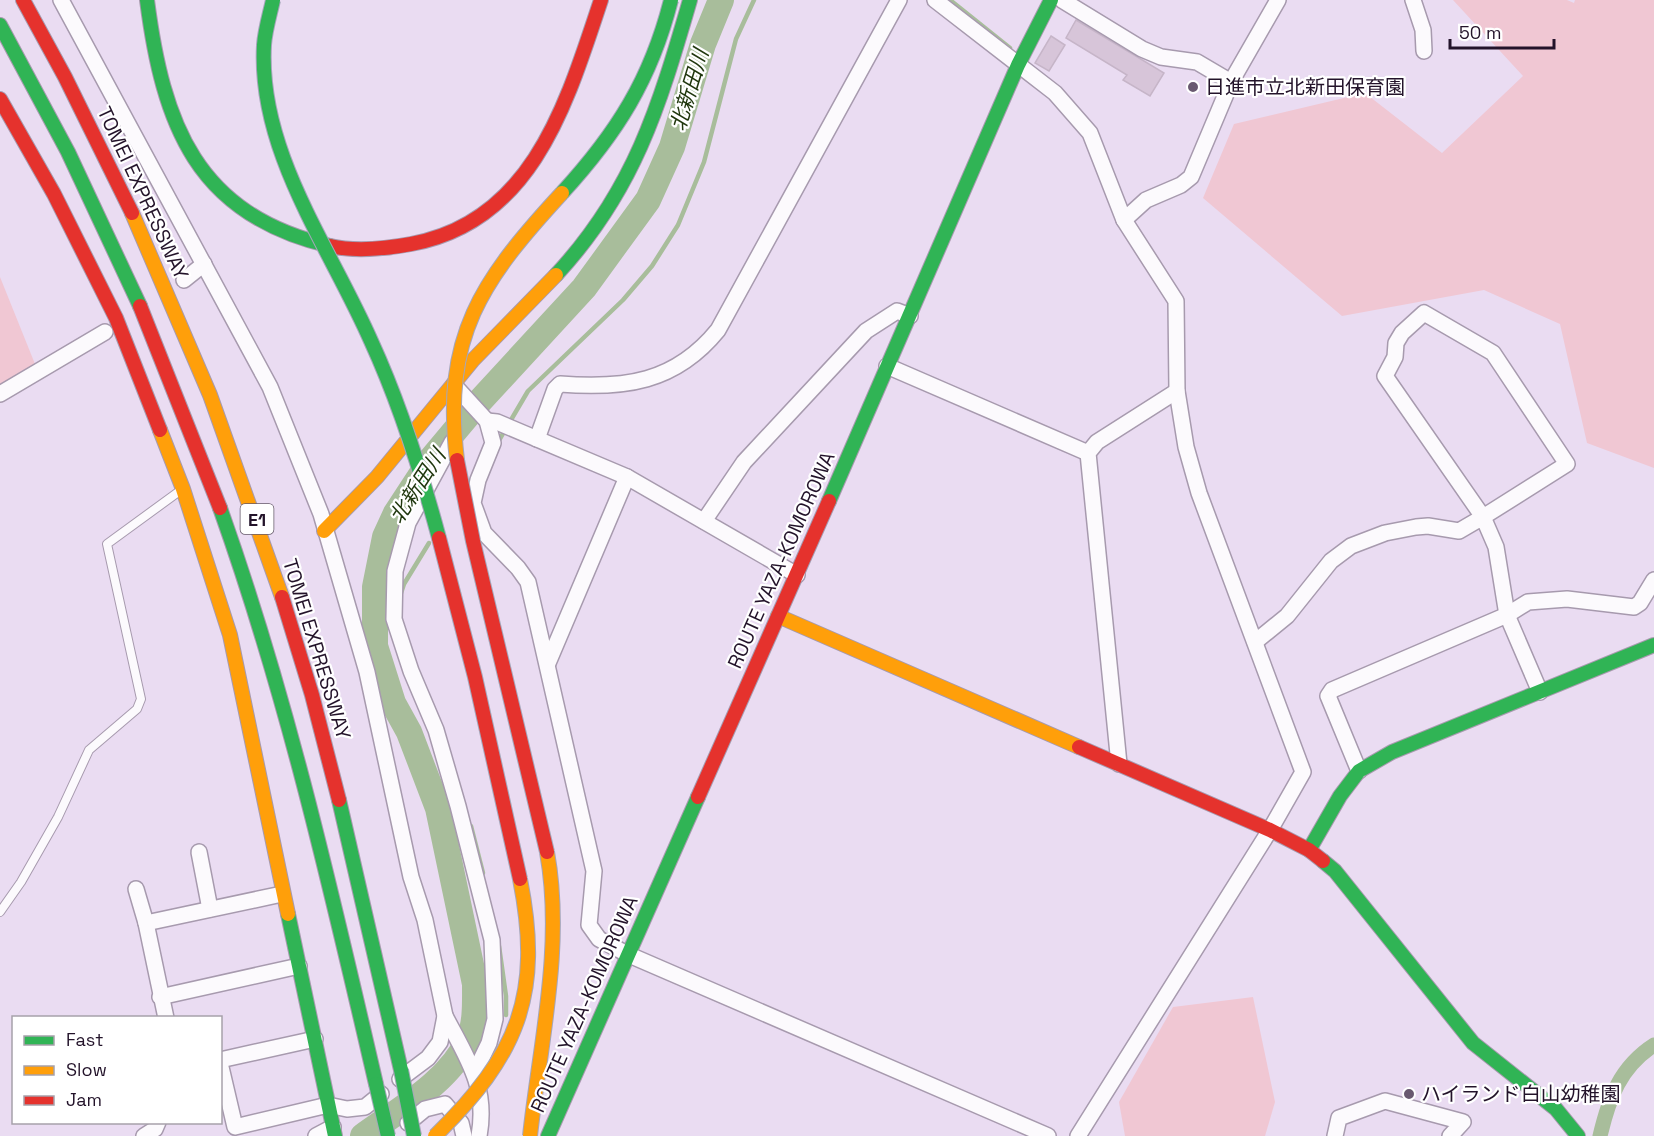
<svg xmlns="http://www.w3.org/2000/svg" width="1654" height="1136" font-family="'Space Grotesk','Noto Sans JP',sans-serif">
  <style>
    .green { fill: #f0c7d3 }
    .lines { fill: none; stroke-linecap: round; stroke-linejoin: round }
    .stream { stroke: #a8bd9b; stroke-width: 4.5 }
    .canal { stroke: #a8bd9b; stroke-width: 15 }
    .river { stroke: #a8bd9b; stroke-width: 26 }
    .building { fill: #d7c5d9; stroke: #c6b5c8; stroke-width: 1.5 }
    .lane-casing { stroke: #a79aae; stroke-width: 10 }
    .street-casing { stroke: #a79aae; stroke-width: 18 }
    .fast-casing { stroke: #a79aae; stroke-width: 16 }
    .slow-casing { stroke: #a79aae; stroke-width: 16 }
    .jam-casing { stroke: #a79aae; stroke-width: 16 }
    .lane { stroke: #fcfafd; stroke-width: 8 }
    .street { stroke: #fcfafd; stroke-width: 15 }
    .fast { stroke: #30b455; stroke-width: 14 }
    .slow { stroke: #ff9f0a; stroke-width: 14 }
    .jam { stroke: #e5322d; stroke-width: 14 }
    .fast-bridge-casing { stroke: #a5a6ba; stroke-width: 16; stroke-linecap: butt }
    .slow-bridge-casing { stroke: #a5a6ba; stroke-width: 16; stroke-linecap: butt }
    .jam-bridge-casing { stroke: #a5a6ba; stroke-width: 16; stroke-linecap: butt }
    .fast-bridge { stroke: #30b455; stroke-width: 14 }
    .slow-bridge { stroke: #ff9f0a; stroke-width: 14 }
    .jam-bridge { stroke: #e5322d; stroke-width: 14 }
    .poi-dot { fill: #695970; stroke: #fff; stroke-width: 2 }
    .labels { text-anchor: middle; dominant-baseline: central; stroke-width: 4.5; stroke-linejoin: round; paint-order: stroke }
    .shield { fill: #fff; stroke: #655a6a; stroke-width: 1.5 }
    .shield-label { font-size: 18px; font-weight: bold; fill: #23132a }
    .poi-label { font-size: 20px; fill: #23132a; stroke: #fff; text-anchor: start }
    .street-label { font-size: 20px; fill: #23132a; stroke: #fff }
    .water-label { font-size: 21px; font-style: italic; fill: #20370e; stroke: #fff }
  </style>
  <rect width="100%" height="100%" fill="#eadcf2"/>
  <g class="green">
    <polygon points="1453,0 1567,0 1574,3 1575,0 1654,0 1654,468 1587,443 1560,324 1484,290 1342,316 1203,198 1234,124 1365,93 1442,153 1523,76"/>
    <polygon points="0,277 37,369 0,389"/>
    <polygon points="1253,997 1275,1102 1265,1136 1125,1136 1119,1102 1173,1007"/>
  </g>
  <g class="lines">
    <g class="stream">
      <polyline points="950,0 1010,48"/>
      <polyline points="498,442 528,391 623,300 652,266 678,225 704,162 736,39 754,0"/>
      <polyline points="400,596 404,584 429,543"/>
      <polyline points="471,826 483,873"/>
      <polyline points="499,946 506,996 506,1015"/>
    </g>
    <path class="canal" d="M 1600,1136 C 1609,1098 1620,1067 1654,1045"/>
    <path class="river" d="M 363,1136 C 400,1109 449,1082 469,1039 C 476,1023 475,1002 475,984 L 438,808 L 409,732 L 393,703 L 375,646 L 375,587 L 385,537 L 396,513 L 432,458 L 479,402 L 584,288 L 648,200 L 672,147 L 703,44 L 721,0"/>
  </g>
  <g class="building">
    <polygon points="1076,20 1164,73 1150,96 1123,80 1127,75 1066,38"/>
    <polygon points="1051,36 1065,45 1049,71 1035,63"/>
  </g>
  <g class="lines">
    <defs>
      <polyline id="lane" points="0,912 21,882 58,817 89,750 137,709 141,699 107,544 181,490"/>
      <g id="street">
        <polyline points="61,0 270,387 321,514 367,672 411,877 425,920 445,1016 440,1042 428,1058 400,1079"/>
        <polyline points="935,0 1055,93 1090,133 1124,220 1176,301 1177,391 1186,447 1199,493 1303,772 1270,830 1078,1136"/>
        <polyline points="1062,0 1142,49 1161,57 1197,62 1231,82"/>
        <polyline points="1413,0 1423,30 1424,51"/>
        <polyline points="1124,220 1146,200 1181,185 1191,177 1231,82 1278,0"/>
        <polyline points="184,280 204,264"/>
        <polygon points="1424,313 1493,353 1567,464 1483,517 1385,376 1395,357 1396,343 1402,333"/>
        <polyline points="887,366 1088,453"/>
        <polyline points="454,385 487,421 493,443 478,480 473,503 484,533 518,568 528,582 594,871 589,925 599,939 627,954 1048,1136"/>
        <polyline points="0,394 105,332"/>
        <polyline points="487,421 497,422 627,477 797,575"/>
        <path d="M 537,439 L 555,389 L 560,384 C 624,389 675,383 718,330 L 899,0"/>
        <polyline points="452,442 408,523 395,571 394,619 411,671 436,730 458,806 492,940 495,1019 489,1043 475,1072"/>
        <polyline points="704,521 744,462 866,331 897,311 910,316"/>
        <polyline points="1255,642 1287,616 1331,561 1351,546 1385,533 1416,527 1428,526 1459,531 1483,517 1496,547 1507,615 1540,692"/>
        <polyline points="548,663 627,477"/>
        <polyline points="1119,764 1088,453 1097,442 1177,391"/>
        <polyline points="1359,771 1328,696 1332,690 1507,615 1528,602 1567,599 1634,607 1640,603 1654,580"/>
        <polyline points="199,852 210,909"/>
        <polyline points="136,889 146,923"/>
        <polyline points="160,997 299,966"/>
        <path d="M 445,1016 C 467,1058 488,1087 479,1136"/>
        <polyline points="166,1018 146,923 282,894"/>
        <polyline points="220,1060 315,1039"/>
        <polyline points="220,1063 235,1127 328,1105 347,1109 365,1107 381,1094"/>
        <polyline points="408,1123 425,1109 445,1104 461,1123 464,1136"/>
        <polyline points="144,1136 155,1129 158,1122"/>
        <polyline points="316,1136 333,1127"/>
        <polyline points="1335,1136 1339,1118 1385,1101 1463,1122 1450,1136"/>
      </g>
      <g id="fast">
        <path d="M 147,0 C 163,124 196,215 330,246"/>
        <polyline points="0,25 68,152 140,306"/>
        <path d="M 556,275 C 634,191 659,107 690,0"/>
        <polyline points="829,501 1018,65 1051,0"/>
        <path d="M 220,508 C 287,696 331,890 376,1084"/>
        <polyline points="339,800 401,1070"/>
        <polyline points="1309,850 1340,796 1359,771 1392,752 1654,645"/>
        <polyline points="1323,861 1335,871 1473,1043 1556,1109 1578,1136"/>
        <polyline points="288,914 335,1136"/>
        <polyline points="548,1136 698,797"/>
      </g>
      <g id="slow">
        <polyline points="132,213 210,395 282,597"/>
        <polyline points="160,430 183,489 230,635 288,914"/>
        <polyline points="324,531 377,477 473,360 556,275"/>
        <polyline points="778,616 1079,747"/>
      </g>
      <g id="jam">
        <polyline points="23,0 65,77 132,213"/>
        <polyline points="0,99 54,194 116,318 160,430"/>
        <path d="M 330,246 C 356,252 384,249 411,244 C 533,222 567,102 601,0"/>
        <polyline points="140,306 220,508"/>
        <polyline points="282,597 312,695 339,800"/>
        <polyline points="1079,747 1270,830 1309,850 1323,861"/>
        <polyline points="698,797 829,501"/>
      </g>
    </defs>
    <use href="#lane" class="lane-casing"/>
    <use href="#street" class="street-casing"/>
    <use href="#fast" class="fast-casing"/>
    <use href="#slow" class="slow-casing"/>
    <use href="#jam" class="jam-casing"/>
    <use href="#lane" class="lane"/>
    <use href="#street" class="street"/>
    <use href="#fast" class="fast"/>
    <use href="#slow" class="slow"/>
    <use href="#jam" class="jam"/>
    <defs>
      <g id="fast-bridge">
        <path d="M 273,0 C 270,14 265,30 264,45 C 258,152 330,247 371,341 C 400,404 421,471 439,538"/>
        <path d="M 562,193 C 617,133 651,79 671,0"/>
        <polyline points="401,1070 414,1136"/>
        <polyline points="376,1084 388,1136"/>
      </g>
      <g id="slow-bridge">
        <path d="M 457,460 C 442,336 481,281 562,193"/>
        <path d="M 435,1136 C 518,1055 543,995 520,879"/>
        <path d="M 530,1136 C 540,1043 564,946 547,852"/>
      </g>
      <g id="jam-bridge">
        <polyline points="457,460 473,541 547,852"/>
        <polyline points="439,538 475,677 520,879"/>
      </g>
    </defs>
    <use href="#fast-bridge" class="fast-bridge-casing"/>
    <use href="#slow-bridge" class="slow-bridge-casing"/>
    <use href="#jam-bridge" class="jam-bridge-casing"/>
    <use href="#fast-bridge" class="fast-bridge"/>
    <use href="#slow-bridge" class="slow-bridge"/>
    <use href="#jam-bridge" class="jam-bridge"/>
  </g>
  <g class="poi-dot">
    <circle cx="1193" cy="87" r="6"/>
    <circle cx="1409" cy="1094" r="6"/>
  </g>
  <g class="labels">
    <rect class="shield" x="240.5" y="504" width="33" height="30" rx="4.5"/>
    <g class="shield-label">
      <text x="257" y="519">E1</text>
    </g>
    <g class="poi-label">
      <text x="1205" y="87">日進市立北新田保育園</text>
      <text x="1421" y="1094">ハイランド白山幼稚園</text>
    </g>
    <g class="street-label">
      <text transform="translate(143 193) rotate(65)">TOMEI EXPRESSWAY</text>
      <text transform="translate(781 560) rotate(-66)">ROUTE YAZA-KOMOROWA</text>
      <text transform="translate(317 649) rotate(73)">TOMEI EXPRESSWAY</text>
      <text transform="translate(584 1004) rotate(-66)">ROUTE YAZA-KOMOROWA</text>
    </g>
    <g class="water-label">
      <text transform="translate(689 90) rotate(-73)">北新田川</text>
      <text transform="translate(417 486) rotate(-57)">北新田川</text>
    </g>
  </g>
  <rect x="12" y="1016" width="210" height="108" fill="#ffffff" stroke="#a7a1aa" stroke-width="1.5"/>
  <rect x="24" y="1036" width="30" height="9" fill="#30b455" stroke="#a7a1aa" stroke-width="1.5"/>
  <text x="66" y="1046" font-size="18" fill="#23132a">Fast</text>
  <rect x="24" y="1066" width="30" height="9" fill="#ff9f0a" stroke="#a7a1aa" stroke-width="1.5"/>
  <text x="66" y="1076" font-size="18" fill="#23132a">Slow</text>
  <rect x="24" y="1096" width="30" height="9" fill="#e5322d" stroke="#a7a1aa" stroke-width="1.5"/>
  <text x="66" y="1106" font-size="18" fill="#23132a">Jam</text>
  <path d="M1450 39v9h104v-9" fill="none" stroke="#23132a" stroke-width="3"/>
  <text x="1459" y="39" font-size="18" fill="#23132a" stroke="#ffffff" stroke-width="4.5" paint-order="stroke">50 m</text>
</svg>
